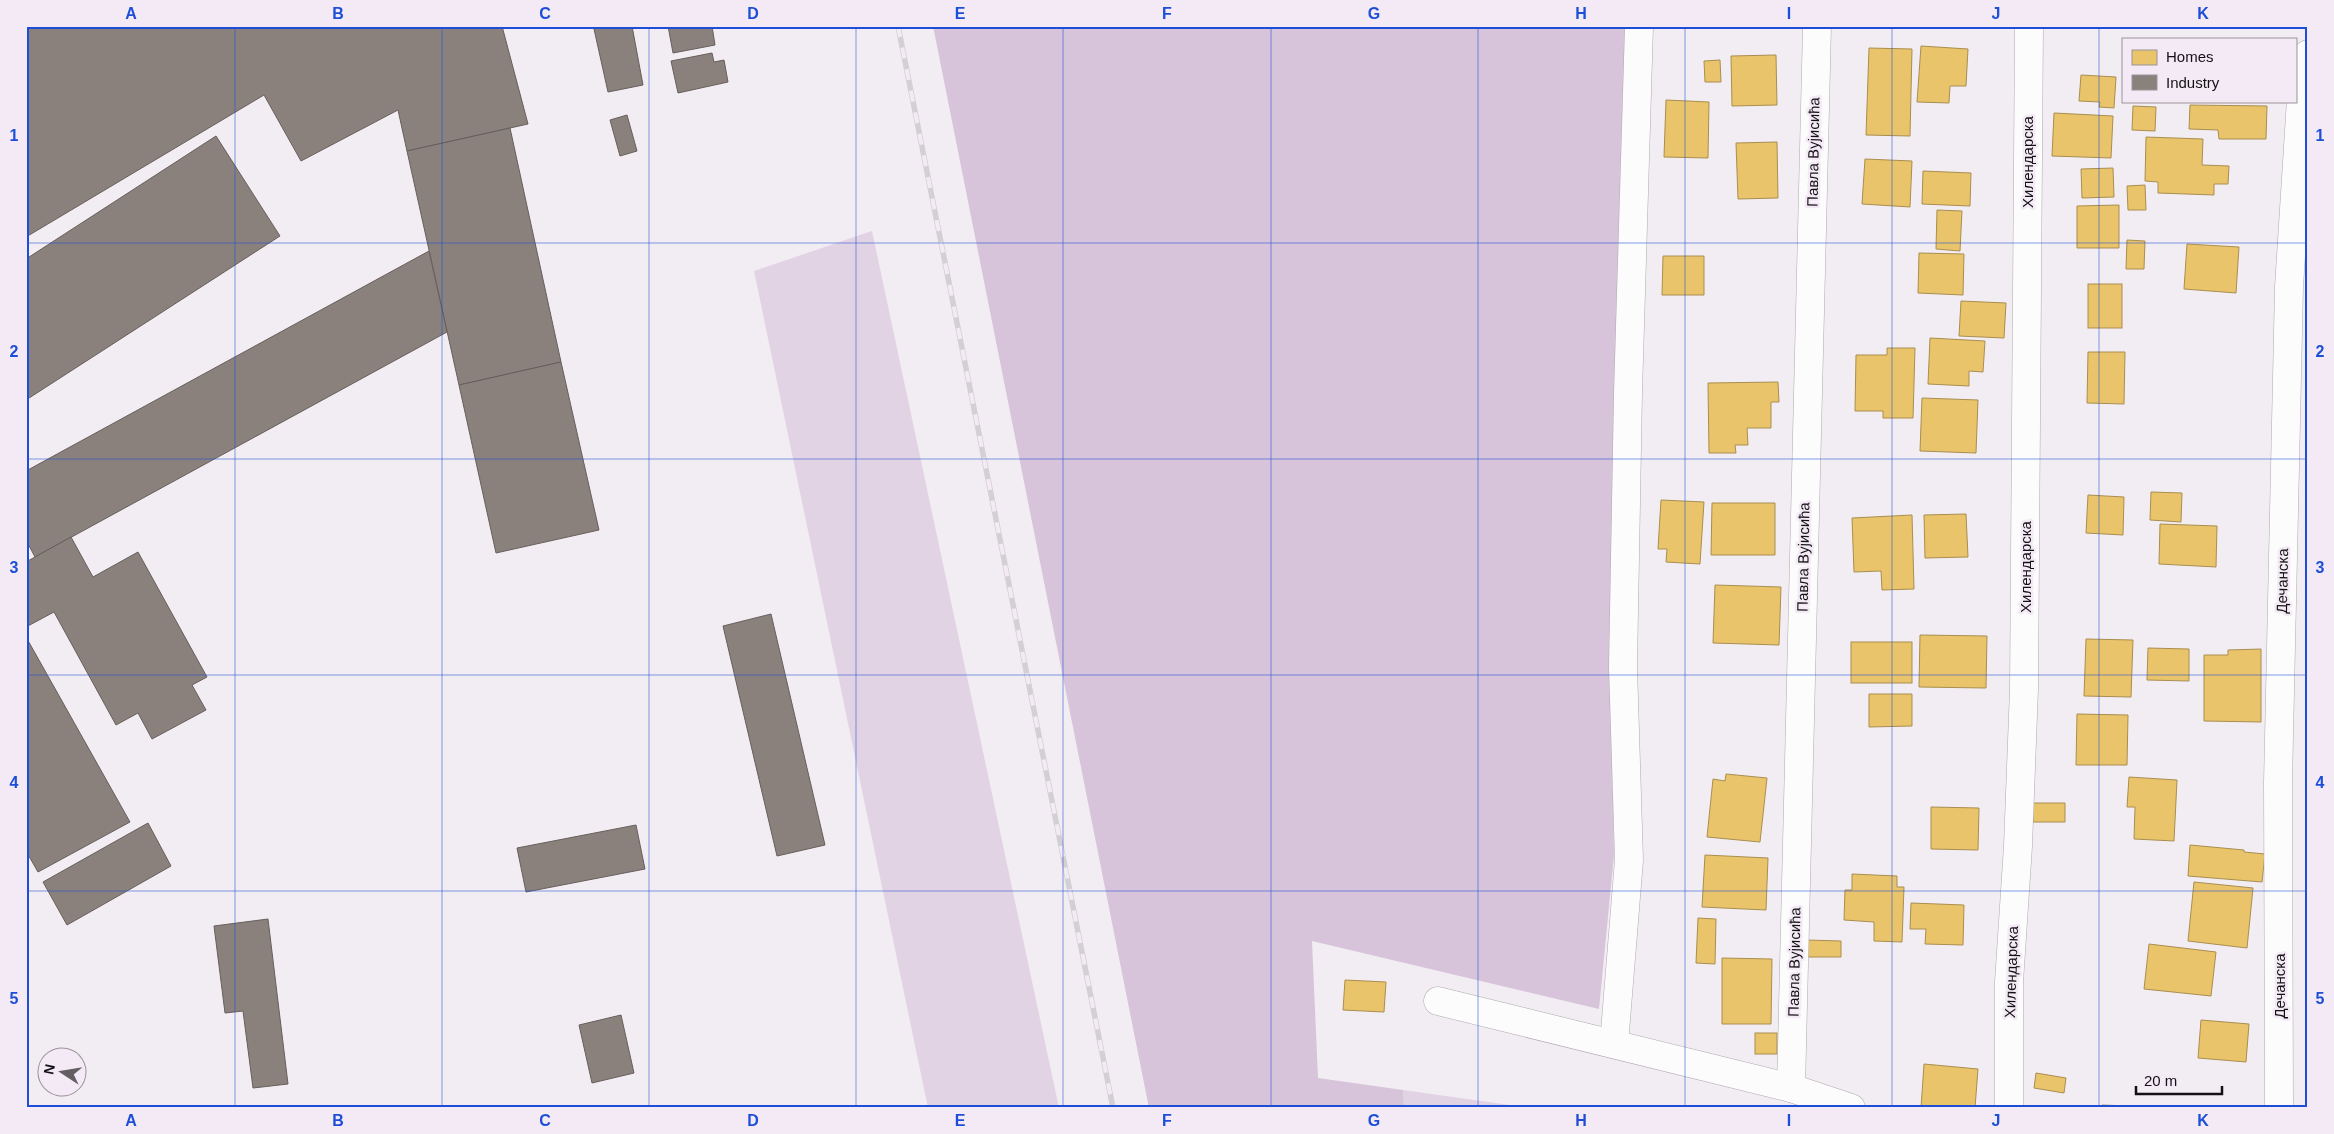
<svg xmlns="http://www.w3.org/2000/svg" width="2334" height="1134" font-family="Arial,sans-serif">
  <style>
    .green { fill: #e1d3e3 }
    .forest { fill: #d7c4da }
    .homes { fill: #e9c46a; stroke: #a98e50 }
    .industry { fill: #8a817c; stroke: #675f5d }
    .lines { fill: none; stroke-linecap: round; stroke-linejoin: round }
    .minor-casing { stroke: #ada9ad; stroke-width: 29 }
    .minor { stroke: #fdfcfd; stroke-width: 28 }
    .rail-casing { stroke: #d2d0d2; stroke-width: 5.5 }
    .rail { stroke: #f3eaf5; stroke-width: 4; stroke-dasharray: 11; stroke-linecap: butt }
    .grid { fill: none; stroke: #1d4ed8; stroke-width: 1; stroke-opacity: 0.55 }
    .labels { text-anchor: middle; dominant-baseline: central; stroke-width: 5; stroke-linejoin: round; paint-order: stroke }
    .street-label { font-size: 15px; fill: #141115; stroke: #f3eaf5 }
    .neatline { fill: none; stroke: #1d4ed8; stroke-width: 2 }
    .grid-label { font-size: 16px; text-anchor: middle; font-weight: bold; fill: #1d4ed8 }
  </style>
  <rect width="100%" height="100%" fill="#f2edf2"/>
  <g class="green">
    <polygon points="872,231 1059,1108 928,1108 754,271"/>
    <polygon points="1403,1090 1532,1108 1404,1108"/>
  </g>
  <polygon class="forest" points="933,26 1626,26 1619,218 1610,633 1614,855 1599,1009 1312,941 1318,1078 1403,1090 1404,1108 1149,1108"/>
  <g class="homes">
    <polygon points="1921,46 1968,49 1966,86 1950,86 1949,103 1917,102"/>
    <polygon points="1869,48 1912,49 1910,136 1866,135"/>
    <polygon points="1776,55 1777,105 1732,106 1731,56"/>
    <polygon points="1720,60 1721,82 1705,82 1704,61"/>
    <polygon points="2081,75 2116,77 2114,108 2099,107 2100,102 2079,101"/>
    <polygon points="1666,100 1709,102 1708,158 1664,157"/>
    <polygon points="2190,105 2267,106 2266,139 2219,139 2218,130 2189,129"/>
    <polygon points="2133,106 2156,107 2155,131 2132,130"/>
    <polygon points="2054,113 2113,116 2111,158 2052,156"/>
    <polygon points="2146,137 2203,139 2202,165 2229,166 2228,184 2214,184 2214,195 2158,193 2158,182 2145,181"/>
    <polygon points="1777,142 1778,198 1738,199 1736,143"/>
    <polygon points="1865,159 1912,161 1910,207 1862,204"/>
    <polygon points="2113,168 2114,197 2082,198 2081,169"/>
    <polygon points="1923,171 1971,173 1970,206 1922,204"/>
    <polygon points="2145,185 2146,210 2128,210 2127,186"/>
    <polygon points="2119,205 2119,248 2077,248 2077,206"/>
    <polygon points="1937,210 1962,211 1960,251 1936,249"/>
    <polygon points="2127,240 2145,241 2144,269 2126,269"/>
    <polygon points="2187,244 2239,247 2236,293 2184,289"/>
    <polygon points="1919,253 1964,254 1963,295 1918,293"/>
    <polygon points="1663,256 1704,256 1704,295 1662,295"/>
    <rect x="2088" y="284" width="34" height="44"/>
    <polygon points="1961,301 2006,303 2004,338 1959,336"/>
    <polygon points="1930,338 1985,341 1983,372 1969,371 1969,386 1928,384"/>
    <polygon points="1887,348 1915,348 1913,418 1883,418 1883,411 1855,411 1856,355 1887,355"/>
    <polygon points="2088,352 2125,352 2124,404 2087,403"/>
    <polygon points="1778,382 1779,402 1771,402 1771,428 1747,428 1748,445 1735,445 1736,453 1709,453 1708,383"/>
    <polygon points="1922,398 1978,400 1976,453 1920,451"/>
    <polygon points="2151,492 2182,493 2181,522 2150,520"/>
    <polygon points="2088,495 2124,497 2123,535 2086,533"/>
    <polygon points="1661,500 1704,502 1700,564 1666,562 1667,549 1658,549"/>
    <polygon points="1712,503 1775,503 1775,555 1711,555"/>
    <polygon points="1966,514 1968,557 1925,558 1924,515"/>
    <polygon points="1912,515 1914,589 1882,590 1881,571 1854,572 1852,518"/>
    <polygon points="2160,524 2217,526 2216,567 2159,564"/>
    <polygon points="1715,585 1781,587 1779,645 1713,643"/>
    <polygon points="1920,635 1987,636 1986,688 1919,687"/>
    <polygon points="2086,639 2133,640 2131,697 2084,696"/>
    <rect x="1851" y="642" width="61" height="41"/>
    <polygon points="2148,648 2189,649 2189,681 2147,680"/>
    <polygon points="2261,649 2261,722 2204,721 2204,655 2228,655 2228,650"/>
    <polygon points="1869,694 1912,694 1912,726 1869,727"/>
    <polygon points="2077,714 2128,715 2127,765 2076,765"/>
    <polygon points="1726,774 1767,778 1760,842 1707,837 1713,779 1725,781"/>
    <polygon points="2129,777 2177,780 2174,841 2134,839 2135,807 2127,807"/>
    <polygon points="2032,803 2065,803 2065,822 2033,822"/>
    <polygon points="1931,807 1979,808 1978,850 1931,849"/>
    <polygon points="2190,845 2244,850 2244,852 2265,854 2262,882 2188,876"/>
    <polygon points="1705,855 1768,858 1766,910 1702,907"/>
    <polygon points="1852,874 1897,876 1897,887 1904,887 1902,942 1874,941 1874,922 1844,920 1845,890 1852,890"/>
    <polygon points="2194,882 2253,888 2247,948 2188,941"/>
    <polygon points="1911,903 1964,905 1963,945 1925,944 1926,929 1910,929"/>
    <polygon points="1698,918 1716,919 1715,964 1696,963"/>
    <polygon points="1807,940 1841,941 1841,957 1807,957"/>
    <polygon points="2149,944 2216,952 2211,996 2144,989"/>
    <polygon points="1722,958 1772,959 1771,1024 1722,1024"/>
    <polygon points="1345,980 1386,982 1384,1012 1343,1010"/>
    <polygon points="2201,1020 2249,1024 2246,1062 2198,1058"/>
    <rect x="1755" y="1033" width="22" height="21"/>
    <polygon points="1924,1064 1978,1069 1975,1108 1921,1108"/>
    <polygon points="2036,1073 2066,1078 2064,1093 2034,1088"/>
    <polygon points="2102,1105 2129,1106 2129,1108 2102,1108"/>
  </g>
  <g class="industry">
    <polygon points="26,26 502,26 528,124 407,151 398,110 301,161 264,95 26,237"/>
    <polygon points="605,26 632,26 643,85 608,92 594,29"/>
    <polygon points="668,26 712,26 715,45 673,53"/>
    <polygon points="712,53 714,62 724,60 728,82 678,93 671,61"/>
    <polygon points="627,115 637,151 620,156 610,120"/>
    <polygon points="510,128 561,362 459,385 407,151"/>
    <polygon points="216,136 280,236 26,400 26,259"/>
    <polygon points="429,251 447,332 35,557 26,540 26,471"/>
    <polygon points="561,362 599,530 496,553 459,385"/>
    <polygon points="71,537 93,577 138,552 207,677 192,685 206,710 152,739 138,713 116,725 54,612 26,627 26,562"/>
    <polygon points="771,614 825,845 777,856 723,626"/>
    <polygon points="26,637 130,822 38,872 26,851"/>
    <polygon points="148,823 171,866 67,925 43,882"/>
    <polygon points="636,825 645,869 526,892 517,848"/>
    <polygon points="268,919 288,1084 253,1088 243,1011 225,1013 214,926"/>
    <polygon points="621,1015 634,1073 592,1083 579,1025"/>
  </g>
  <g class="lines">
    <defs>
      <g id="minor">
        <polyline points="1438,1001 1791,1088 1851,1108"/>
        <polyline points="1614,1044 1629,860 1623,667 1628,393 1639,26"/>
        <polyline points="1791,1088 1817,26"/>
        <polyline points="2009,1108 2009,982 2018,846 2024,689 2029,26"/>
        <polyline points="2279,1108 2278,782 2289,287 2301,100 2308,54"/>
      </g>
    </defs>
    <use href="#minor" class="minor-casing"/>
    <use href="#minor" class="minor"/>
    <defs>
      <polyline id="rail" points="898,26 1113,1108"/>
    </defs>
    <use href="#rail" class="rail-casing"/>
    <use href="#rail" class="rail"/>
  </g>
  <path class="grid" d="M 235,26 L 235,1108M 442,26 L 442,1108M 649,26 L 649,1108M 856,26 L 856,1108M 1063,26 L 1063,1108M 1271,26 L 1271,1108M 1478,26 L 1478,1108M 1685,26 L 1685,1108M 1892,26 L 1892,1108M 2099,26 L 2099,1108M 26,243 L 2308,243M 26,459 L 2308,459M 26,675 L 2308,675M 26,891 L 2308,891"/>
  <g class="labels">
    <g class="street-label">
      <text transform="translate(1813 152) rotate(-89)">Павла Вујисића</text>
      <text transform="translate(2027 162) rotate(-90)">Хилендарска</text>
      <text transform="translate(1803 557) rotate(-89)">Павла Вујисића</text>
      <text transform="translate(2025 567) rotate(-90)">Хилендарска</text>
      <text transform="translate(2282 581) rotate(-89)">Дечанска</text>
      <text transform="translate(1794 962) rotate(-89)">Павла Вујисића</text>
      <text transform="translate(2011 972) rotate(-88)">Хилендарска</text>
      <text transform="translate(2279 986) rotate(-90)">Дечанска</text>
    </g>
  </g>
  <rect width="2334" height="1134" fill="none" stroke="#f3eaf5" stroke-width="55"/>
  <rect x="2122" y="38" width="175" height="65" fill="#f3eaf5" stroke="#9a939b"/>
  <rect x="2132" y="50" width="25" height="15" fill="#e9c46a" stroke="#9a939b"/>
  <text x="2166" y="62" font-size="15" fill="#141115">Homes</text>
  <rect x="2132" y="75" width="25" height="15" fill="#8a817c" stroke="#9a939b"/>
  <text x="2166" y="88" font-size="15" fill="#141115">Industry</text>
  <g transform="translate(62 1072) rotate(282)"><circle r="24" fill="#f3eaf5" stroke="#9a939b"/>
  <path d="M0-4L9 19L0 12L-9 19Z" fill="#625e62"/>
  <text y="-8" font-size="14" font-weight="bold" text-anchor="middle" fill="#141115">N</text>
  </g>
  <path d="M2136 1086v8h86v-8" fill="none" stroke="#141115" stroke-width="2.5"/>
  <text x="2144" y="1086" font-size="15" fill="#141115" stroke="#f3eaf5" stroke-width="4" paint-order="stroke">20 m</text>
  <rect x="28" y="28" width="2278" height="1078" class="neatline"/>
  <g class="grid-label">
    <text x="131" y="19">A</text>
    <text x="338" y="19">B</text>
    <text x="545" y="19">C</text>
    <text x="753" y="19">D</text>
    <text x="960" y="19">E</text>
    <text x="1167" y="19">F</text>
    <text x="1374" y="19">G</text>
    <text x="1581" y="19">H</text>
    <text x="1789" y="19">I</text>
    <text x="1996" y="19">J</text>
    <text x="2203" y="19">K</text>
    <text x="14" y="141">1</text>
    <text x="2320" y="141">1</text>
    <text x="14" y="357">2</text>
    <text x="2320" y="357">2</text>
    <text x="14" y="573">3</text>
    <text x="2320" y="573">3</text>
    <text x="14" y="788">4</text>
    <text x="2320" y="788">4</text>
    <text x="14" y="1004">5</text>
    <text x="2320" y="1004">5</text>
    <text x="131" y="1126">A</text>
    <text x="338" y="1126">B</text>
    <text x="545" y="1126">C</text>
    <text x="753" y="1126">D</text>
    <text x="960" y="1126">E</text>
    <text x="1167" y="1126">F</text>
    <text x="1374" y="1126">G</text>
    <text x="1581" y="1126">H</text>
    <text x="1789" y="1126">I</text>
    <text x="1996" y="1126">J</text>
    <text x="2203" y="1126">K</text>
  </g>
</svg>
